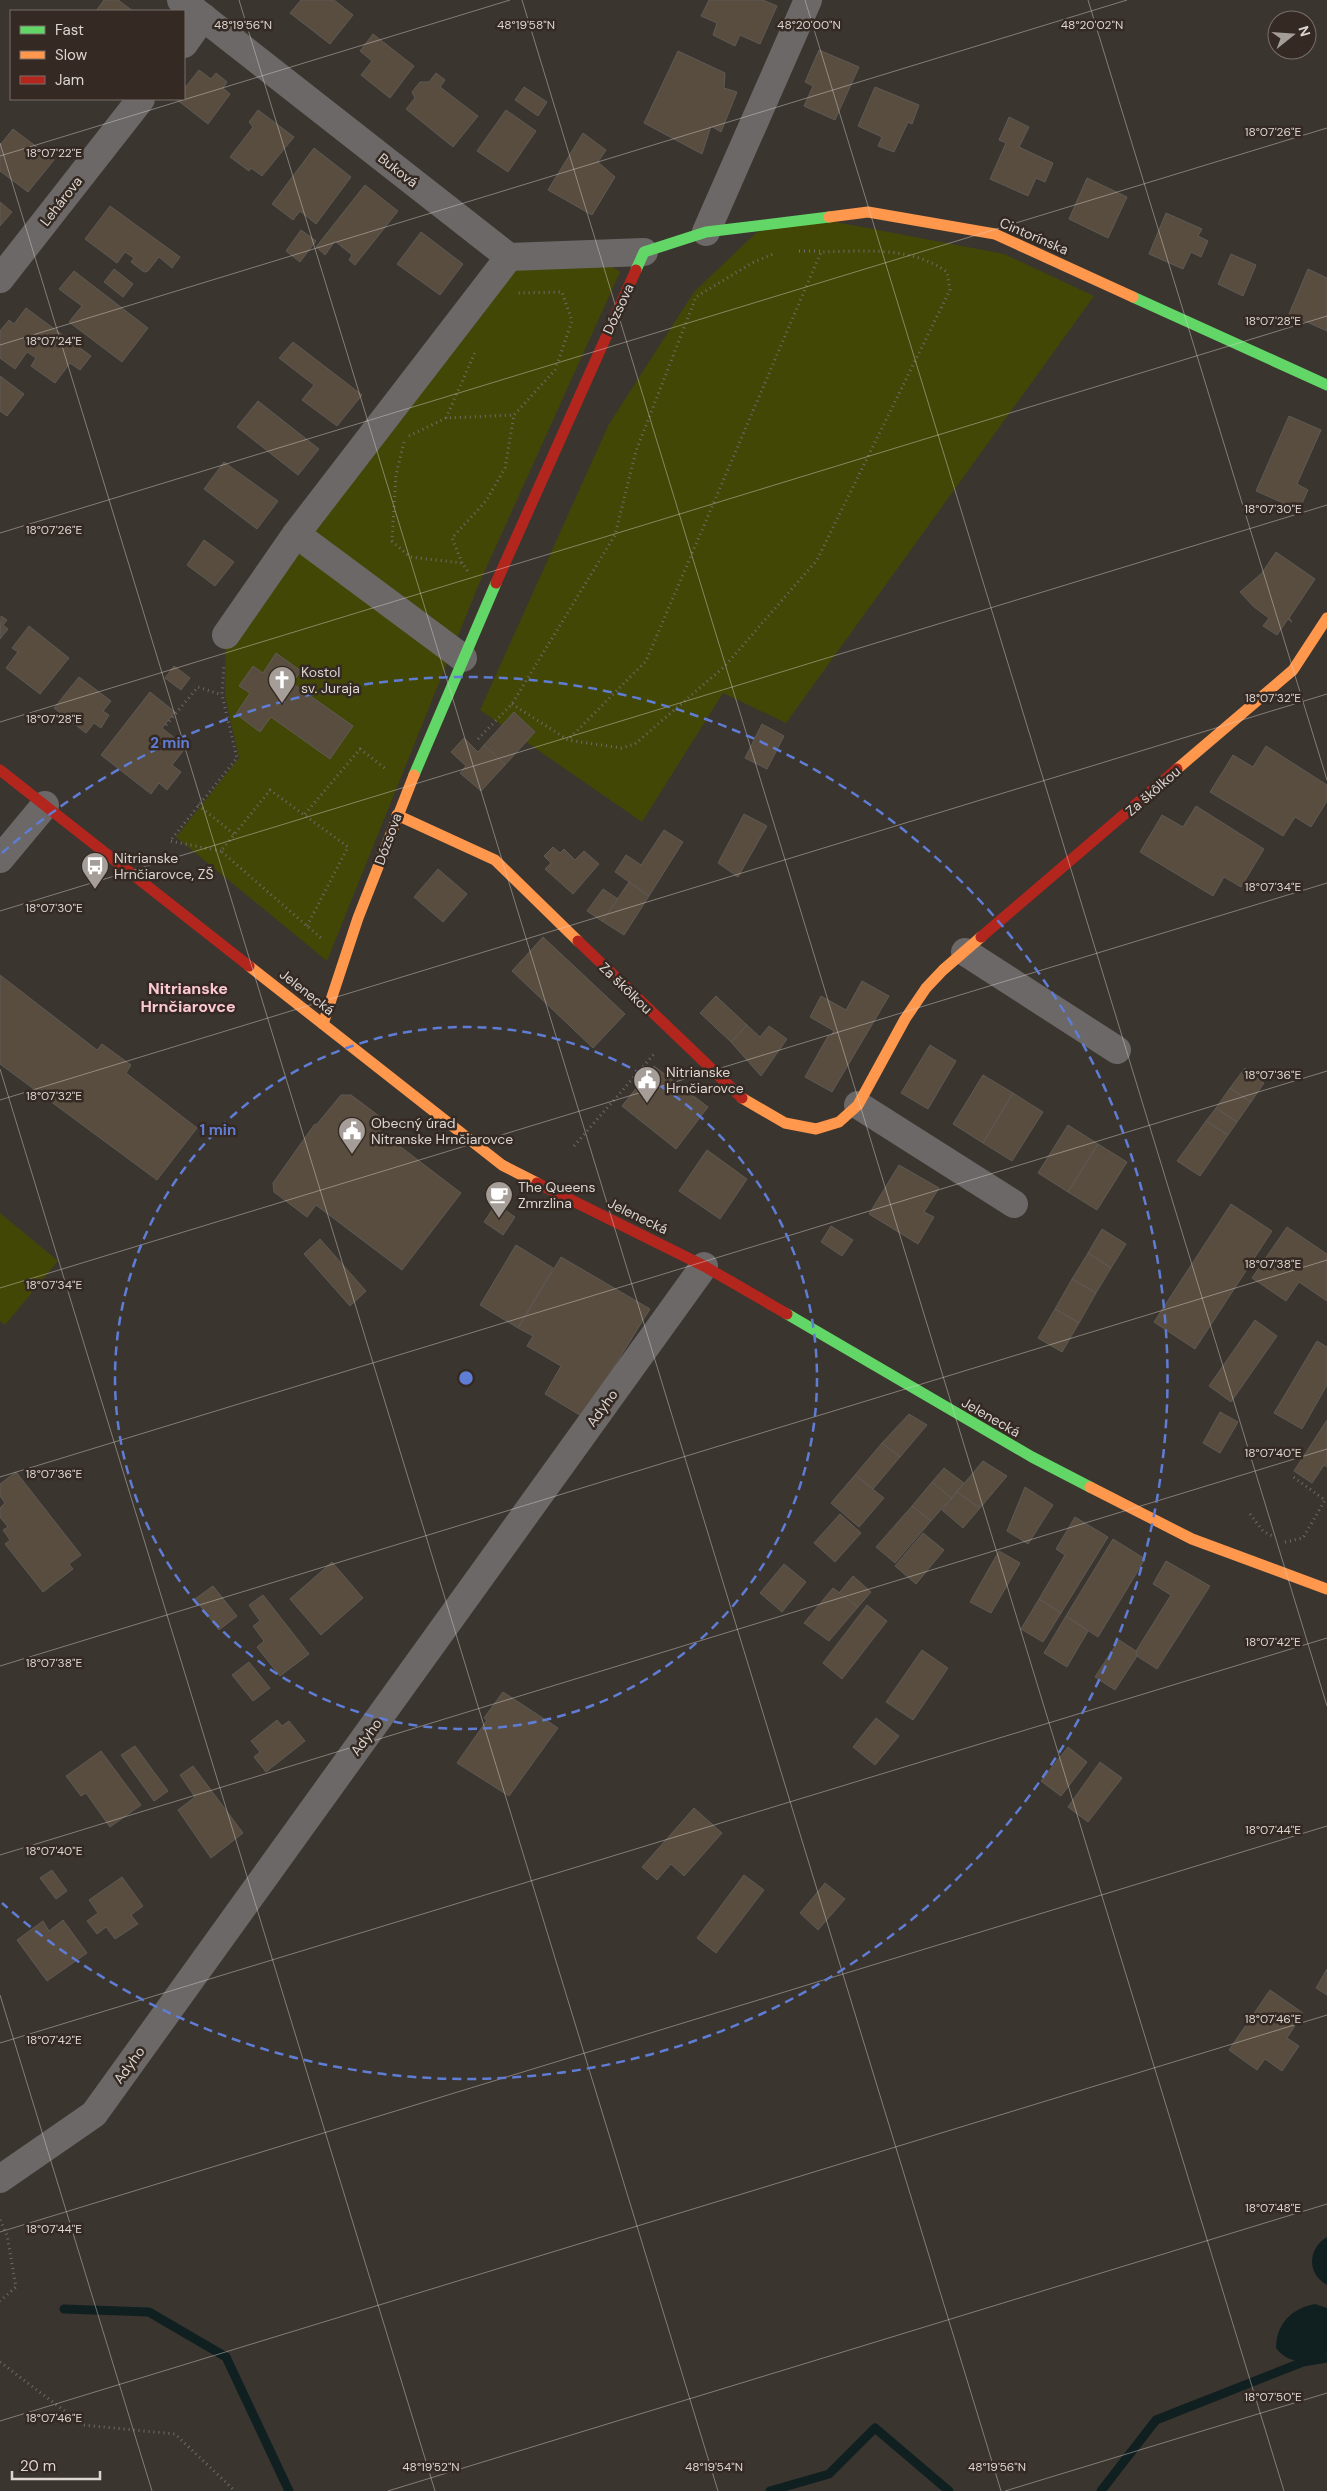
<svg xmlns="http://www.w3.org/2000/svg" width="1327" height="2491" font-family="'DM Sans',sans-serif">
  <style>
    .green { fill: #434706 }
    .water { fill: #102021 }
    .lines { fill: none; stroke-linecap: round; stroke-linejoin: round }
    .stream { stroke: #102021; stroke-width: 9 }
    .building { fill: #594d3f; stroke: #5f5a56 }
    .path { stroke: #6e6b6a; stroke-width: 3; stroke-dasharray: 1 4; stroke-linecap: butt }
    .street { stroke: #6b6867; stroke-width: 28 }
    .fast { stroke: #63d668; stroke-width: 11 }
    .slow { stroke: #ff974d; stroke-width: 11 }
    .jam { stroke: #b3261e; stroke-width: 11 }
    .ticks { fill: none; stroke: #dcd5d0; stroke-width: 1; stroke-opacity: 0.45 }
    .ring { fill: none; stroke: #607dd5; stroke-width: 2.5; stroke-dasharray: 9 6 }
    .labels { text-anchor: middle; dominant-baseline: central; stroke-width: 5; stroke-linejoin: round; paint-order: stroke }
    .street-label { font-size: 14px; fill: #dcd5d0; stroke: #352a23 }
    .poi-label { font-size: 14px; fill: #dcd5d0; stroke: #352a23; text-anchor: start }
    .quarter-label { font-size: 16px; font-weight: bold; fill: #fcc8d4; stroke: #352a23 }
    .ticks-label { font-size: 12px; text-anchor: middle; fill: #dcd5d0; stroke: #352a23; stroke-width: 5; stroke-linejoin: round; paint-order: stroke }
    .centre { fill: #607dd5; stroke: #352a23; stroke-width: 2.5 }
    .ring-label { font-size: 15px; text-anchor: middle; font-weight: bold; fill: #607dd5; stroke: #352a23; stroke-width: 5; stroke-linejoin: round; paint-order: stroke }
  </style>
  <rect width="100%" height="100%" fill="#3b3530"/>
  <g class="green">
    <polygon points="820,219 1004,254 1094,296 786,723 723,693 642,822 480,710 609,424 694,292 757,232"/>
    <polygon points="605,261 620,272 478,586 327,961 176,837 239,758 225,696 226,635 494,272"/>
    <polygon points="0,1213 58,1261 5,1325 0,1321"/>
  </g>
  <g class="water">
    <path d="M 1327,2237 L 1327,2285 C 1307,2274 1307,2249 1327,2237 Z"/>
    <path d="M 1315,2304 L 1327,2308 L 1327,2353 C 1307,2361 1291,2367 1276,2348 C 1276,2324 1292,2308 1315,2304 Z"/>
  </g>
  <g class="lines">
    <g class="stream">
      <polyline points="64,2309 149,2312 226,2357 289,2491"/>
      <polyline points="770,2491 829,2474 875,2428 949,2491"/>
      <polyline points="1101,2491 1156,2420 1303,2362 1327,2358"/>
    </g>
  </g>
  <g class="building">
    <polygon points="104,0 118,0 133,11 96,11"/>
    <polygon points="301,0 334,0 353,15 330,44 290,13"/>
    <polygon points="709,0 763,0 777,6 760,44 740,35 735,46 713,35 717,23 701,16"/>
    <polygon points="373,34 414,66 390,98 361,75 372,61 360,51"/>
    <polygon points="819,50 859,67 835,120 804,106 813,86 805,82"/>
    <polygon points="678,51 725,73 724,88 737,92 721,132 711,126 702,154 644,123"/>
    <polygon points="199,70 211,79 216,73 227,82 223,88 230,94 208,124 176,99 184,99 184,89"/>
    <polygon points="436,73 445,80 440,87 478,116 453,147 406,109 415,98 412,92 420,82 429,82"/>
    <polygon points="524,87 547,102 538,116 515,100"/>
    <polygon points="875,87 919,105 912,124 908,122 894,152 878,146 882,137 858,126"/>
    <polygon points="258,110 294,137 262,176 251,168 249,171 230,157 253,127 249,122"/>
    <polygon points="506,110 536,131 508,172 477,151"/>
    <polygon points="1009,117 1029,127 1019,147 1053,163 1045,182 1036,178 1028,196 990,179 1006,143 999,140"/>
    <polygon points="13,129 54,160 28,192 0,171 0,145"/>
    <polygon points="583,133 606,150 598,162 615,177 592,215 548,190"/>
    <polygon points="314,148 351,177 316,224 300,211 293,220 272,204"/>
    <polygon points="1087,178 1127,197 1108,238 1069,219"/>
    <polygon points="365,185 398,211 355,265 349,260 352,255 335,241 325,255 316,247"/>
    <polygon points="0,202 12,212 0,226"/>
    <polygon points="110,206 180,257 172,268 159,257 148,271 144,272 131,262 134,258 125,252 117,263 85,239"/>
    <polygon points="1166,213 1202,229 1198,236 1208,241 1201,257 1191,252 1183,269 1149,254"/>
    <polygon points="301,230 316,241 300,262 286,251"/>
    <polygon points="421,232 463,264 440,295 397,264"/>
    <polygon points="1231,254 1256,265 1243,296 1218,284"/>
    <polygon points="114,269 133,284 123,297 104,282"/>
    <polygon points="1308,269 1327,278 1327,331 1289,314"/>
    <polygon points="74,271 148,328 122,362 69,322 82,306 59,289"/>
    <polygon points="26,308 91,356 80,370 70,363 55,383 31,366 36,358 27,352 15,369 0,358 0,331 9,320 14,324"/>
    <polygon points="293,342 362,395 337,426 302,400 314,385 279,358"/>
    <polygon points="0,376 24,394 7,416 0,411"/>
    <polygon points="258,401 319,449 298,475 237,427"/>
    <polygon points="1289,416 1321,430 1297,484 1308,490 1299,510 1256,491"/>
    <polygon points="224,462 278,501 257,529 204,489"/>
    <polygon points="204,540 234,562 215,586 187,565"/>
    <polygon points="1276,552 1315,579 1289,618 1292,622 1288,619 1277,635 1263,626 1269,618 1254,607 1240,592 1262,573"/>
    <polygon points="1,616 7,620 3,625 8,629 0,639"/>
    <polygon points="29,626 69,658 40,694 6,668 18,652 12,648"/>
    <polygon points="276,653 301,671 292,683 353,726 330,759 271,717 260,732 236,714 250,693 239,686 253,666 263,673"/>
    <polygon points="174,666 190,678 181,690 165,678"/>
    <polygon points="79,677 111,701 103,711 109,715 101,728 94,723 86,733 54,708"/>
    <polygon points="150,692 175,712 162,728 186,747 172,765 181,772 167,790 159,783 151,794 101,755"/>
    <polygon points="514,712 535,732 505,765 484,745"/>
    <polygon points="762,724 784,736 767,769 745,758"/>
    <polygon points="464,738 478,752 484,745 505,765 481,791 460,773 466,766 451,752"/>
    <polygon points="1266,746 1327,785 1327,801 1311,827 1295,817 1283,836 1210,792 1233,755 1253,767"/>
    <polygon points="1196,806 1264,849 1241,887 1224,877 1213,896 1140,852 1162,815 1183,827"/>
    <polygon points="744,814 767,826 738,877 718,863"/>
    <polygon points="664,830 683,842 649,896 615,872 626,855 641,865"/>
    <polygon points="553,847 560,853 564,849 575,860 584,851 599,864 573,894 545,869 551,863 544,856"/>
    <polygon points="438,869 467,894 443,922 414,897"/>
    <polygon points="629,882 649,896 624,935 602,921"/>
    <polygon points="603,889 618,899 602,921 587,911"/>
    <polygon points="543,937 625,1014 593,1048 512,971"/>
    <polygon points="0,975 97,1050 102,1044 131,1065 126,1073 197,1128 157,1180 0,1064"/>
    <polygon points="862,981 889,996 832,1092 805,1077 828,1036 831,1036 834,1031 810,1017 821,996 846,1010"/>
    <polygon points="716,996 747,1025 731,1042 700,1013"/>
    <polygon points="747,1025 760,1037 769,1026 787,1039 761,1076 731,1042"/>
    <polygon points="930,1045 956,1061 928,1109 901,1093"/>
    <polygon points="654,1066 708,1107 676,1149 622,1106"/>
    <polygon points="1245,1068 1264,1083 1251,1102 1230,1088"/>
    <polygon points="983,1075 1013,1093 983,1143 953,1124"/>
    <polygon points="1230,1088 1251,1102 1237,1122 1216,1108"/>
    <polygon points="1013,1093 1043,1112 1012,1161 983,1143"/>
    <polygon points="341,1095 351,1095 383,1119 376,1128 461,1193 402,1270 316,1205 307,1217 274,1192 273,1183 314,1125 317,1124"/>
    <polygon points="1216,1108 1237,1122 1228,1135 1206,1121"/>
    <polygon points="1206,1121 1228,1135 1200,1176 1177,1161"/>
    <polygon points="1068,1125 1098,1144 1068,1192 1038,1173"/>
    <polygon points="1098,1144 1127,1162 1097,1210 1068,1192"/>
    <polygon points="707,1150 747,1179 720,1219 679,1191"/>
    <polygon points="899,1165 939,1188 924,1212 934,1217 918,1244 869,1214"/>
    <polygon points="496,1204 515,1217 503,1235 484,1222"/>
    <polygon points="1231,1204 1272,1231 1195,1349 1154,1322"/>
    <polygon points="831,1226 853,1240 842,1256 821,1242"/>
    <polygon points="1287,1227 1327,1254 1327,1301 1299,1282 1286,1301 1252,1278"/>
    <polygon points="1102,1229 1126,1244 1111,1268 1088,1253"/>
    <polygon points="320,1239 366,1291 350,1306 304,1254"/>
    <polygon points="516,1245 553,1268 518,1328 480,1305"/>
    <polygon points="1088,1253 1111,1268 1096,1293 1072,1279"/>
    <polygon points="561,1257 650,1309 583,1417 545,1394 561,1366 527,1346 533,1336 518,1328"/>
    <polygon points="1072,1279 1096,1293 1079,1323 1055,1309"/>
    <polygon points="1055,1309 1079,1323 1062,1352 1038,1338"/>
    <polygon points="1255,1320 1277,1336 1231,1402 1209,1386"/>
    <polygon points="1317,1341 1327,1347 1327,1385 1302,1429 1274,1413"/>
    <polygon points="1220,1412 1238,1422 1220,1453 1203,1443"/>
    <polygon points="909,1414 927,1425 900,1457 882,1443"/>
    <polygon points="1327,1420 1327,1467 1324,1465 1312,1483 1294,1471"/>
    <polygon points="882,1443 900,1457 873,1489 855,1475"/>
    <polygon points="983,1461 1007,1476 980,1508 957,1492"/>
    <polygon points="944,1468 964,1483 951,1498 932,1482"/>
    <polygon points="16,1472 81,1555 69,1564 73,1569 43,1592 5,1544 10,1540 3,1530 8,1527 0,1517 0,1508 5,1503 0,1496 0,1484"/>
    <polygon points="855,1475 884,1498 859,1527 831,1503"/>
    <polygon points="932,1482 951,1498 931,1521 912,1506"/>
    <polygon points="1025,1487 1053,1505 1028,1544 1007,1531"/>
    <polygon points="957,1492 980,1508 963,1528 942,1510"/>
    <polygon points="912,1506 931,1521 895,1563 876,1547"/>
    <polygon points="840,1514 861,1533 835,1562 814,1543"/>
    <polygon points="1075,1517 1108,1537 1061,1613 1039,1599 1065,1555 1056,1549"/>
    <polygon points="923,1533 944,1550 916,1584 895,1566"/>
    <polygon points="1113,1539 1145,1559 1098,1637 1066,1616"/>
    <polygon points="999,1551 1020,1563 991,1613 970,1602"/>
    <polygon points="1166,1561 1210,1586 1157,1669 1137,1656 1136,1651 1171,1595 1153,1584"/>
    <polygon points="332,1562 363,1598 321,1635 290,1599"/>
    <polygon points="784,1564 806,1582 782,1612 760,1593"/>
    <polygon points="853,1576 871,1592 858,1607 839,1593"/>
    <polygon points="213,1586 237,1616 219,1630 195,1599"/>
    <polygon points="833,1588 858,1607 829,1641 804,1623"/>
    <polygon points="263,1595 309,1654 280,1676 257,1647 264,1641 253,1626 260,1621 249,1605"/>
    <polygon points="1039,1599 1061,1613 1043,1642 1021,1629"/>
    <polygon points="867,1605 887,1621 842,1679 823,1663"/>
    <polygon points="1066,1616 1088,1631 1067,1667 1044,1653"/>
    <polygon points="1119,1640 1136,1651 1137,1656 1115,1690 1095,1677"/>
    <polygon points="922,1650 948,1668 913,1720 886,1702"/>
    <polygon points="249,1662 270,1688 253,1701 232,1675"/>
    <polygon points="503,1692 558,1728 509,1796 457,1763 487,1720 484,1718"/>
    <polygon points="876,1718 899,1736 875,1765 853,1747"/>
    <polygon points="277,1720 282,1726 289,1721 305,1741 266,1772 254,1757 260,1752 251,1741"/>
    <polygon points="135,1746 168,1791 154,1801 121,1755"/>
    <polygon points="1068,1747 1087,1762 1061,1796 1041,1781"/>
    <polygon points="101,1751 141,1805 110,1827 86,1793 81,1796 66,1776"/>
    <polygon points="1100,1762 1122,1778 1088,1822 1068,1807"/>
    <polygon points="193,1766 243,1833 211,1858 178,1810 195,1797 180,1775"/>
    <polygon points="694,1808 722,1833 684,1876 671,1864 657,1880 642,1867"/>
    <polygon points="52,1870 67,1891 56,1899 40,1878"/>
    <polygon points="744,1875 764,1890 716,1953 697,1938"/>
    <polygon points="122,1877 143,1906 131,1915 138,1924 115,1939 106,1927 97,1934 87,1921 98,1913 89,1900"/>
    <polygon points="825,1883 845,1899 818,1930 800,1913"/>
    <polygon points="63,1920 87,1953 47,1981 17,1940 43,1921 49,1931"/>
    <polygon points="1327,1969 1327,1995 1316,1988"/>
    <polygon points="1270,1990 1303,2013 1287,2038 1299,2046 1282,2071 1265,2059 1257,2070 1229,2050"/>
  </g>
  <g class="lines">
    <g class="path">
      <polyline points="799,251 821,251"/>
      <polyline points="446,418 476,350"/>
      <polyline points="409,436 446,418 514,415 555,370 572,321 562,292 518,293"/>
      <polyline points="404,442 396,475 392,541 410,557 462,563 469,573"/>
      <polyline points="462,563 452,538 486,501 505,468 514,415"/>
      <path d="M 512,704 L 568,740 L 621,748 L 635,744 L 725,666 L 817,560 L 950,290 L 947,272 C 911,246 864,251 821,252 L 646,661 L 568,740"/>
      <polyline points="166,725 198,687 222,695"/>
      <polyline points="478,739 512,704 615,535 636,451 696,297 752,263 773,254"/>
      <polyline points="198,805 234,834"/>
      <polyline points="305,814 360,749 386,769"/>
      <polyline points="221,851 170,841 237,758 222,695 224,664"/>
      <polyline points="307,926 348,847 270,790 221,851 307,926 321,938"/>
      <polyline points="574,1146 654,1054"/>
      <polyline points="1250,1514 1263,1531 1272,1536"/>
      <polyline points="1285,1542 1303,1538 1325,1500 1292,1476"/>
      <polyline points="0,2220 7,2235 16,2287 0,2301"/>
      <polyline points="0,2362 83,2425 175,2434 235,2491"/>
    </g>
    <g class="street">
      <polyline points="181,0 509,257 644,252"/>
      <polyline points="184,44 203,17"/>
      <polyline points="706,232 808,0"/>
      <polyline points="0,279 141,99"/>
      <polyline points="296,534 463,658"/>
      <polyline points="226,635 296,534 509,257"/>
      <polyline points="0,859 45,805"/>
      <polyline points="965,952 1117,1050"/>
      <polyline points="858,1105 1014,1204"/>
      <polyline points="0,2179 94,2114 704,1266"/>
    </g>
    <g class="fast">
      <polyline points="636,270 644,252 706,232 829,217"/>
      <polyline points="1133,297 1327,385"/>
      <polyline points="414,775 496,583"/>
      <polyline points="787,1314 1032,1457 1090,1487"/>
    </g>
    <g class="slow">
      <polyline points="829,217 868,212 995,234 1133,297"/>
      <polyline points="1177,769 1293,670 1327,618"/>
      <polyline points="397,815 495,860 578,941"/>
      <polyline points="249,966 502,1165 537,1183"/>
      <polyline points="323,1024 358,918 414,775"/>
      <polyline points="742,1098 785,1123 816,1129 839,1122 858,1105 905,1019 926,988 943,970 981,937"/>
      <polyline points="1090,1487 1192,1539 1327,1589"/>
    </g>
    <g class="jam">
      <polyline points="496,583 636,270"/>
      <polyline points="0,770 249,966"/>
      <polyline points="981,937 1177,769"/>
      <polyline points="578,941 742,1098"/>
      <polyline points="537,1183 704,1266 787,1314"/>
    </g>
  </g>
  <path class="ticks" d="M 239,0 L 1001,2491M 522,0 L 1284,2491M 805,0 L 1327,1706M 1088,0 L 1327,780M 0,143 L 718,2491M 0,156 L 510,0M 0,345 L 1127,0M 0,533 L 1327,128M 0,722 L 1327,316M 0,911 L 1327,505M 0,1069 L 435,2491M 0,1100 L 1327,694M 0,1288 L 1327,883M 0,1477 L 1327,1071M 0,1666 L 1327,1260M 0,1855 L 1327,1449M 0,1995 L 152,2491M 0,2043 L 1327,1638M 0,2232 L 1327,1826M 0,2421 L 1327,2015M 388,2491 L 1327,2204M 1005,2491 L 1327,2393"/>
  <g class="ring">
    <circle cx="466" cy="1378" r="351"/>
    <path d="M2 853A701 701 0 1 1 2 1903"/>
  </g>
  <defs>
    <symbol id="church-pin" viewBox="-11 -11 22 30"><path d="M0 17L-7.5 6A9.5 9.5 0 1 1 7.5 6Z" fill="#a49d98" stroke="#352a23"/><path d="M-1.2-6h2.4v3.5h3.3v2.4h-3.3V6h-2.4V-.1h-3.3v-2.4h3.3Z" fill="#fff"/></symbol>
    <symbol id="bus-pin" viewBox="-11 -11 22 30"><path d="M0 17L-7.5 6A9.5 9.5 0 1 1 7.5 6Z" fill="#a49d98" stroke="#352a23"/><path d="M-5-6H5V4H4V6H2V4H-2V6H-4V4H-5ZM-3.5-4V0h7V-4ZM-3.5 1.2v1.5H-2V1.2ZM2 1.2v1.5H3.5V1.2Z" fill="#fff"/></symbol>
    <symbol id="civic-pin" viewBox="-11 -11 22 30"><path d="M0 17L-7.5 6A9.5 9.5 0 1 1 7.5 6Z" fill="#a49d98" stroke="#352a23"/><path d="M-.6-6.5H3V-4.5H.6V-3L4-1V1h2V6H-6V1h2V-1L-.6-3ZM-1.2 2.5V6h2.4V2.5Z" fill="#fff"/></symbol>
    <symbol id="cafe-pin" viewBox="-11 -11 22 30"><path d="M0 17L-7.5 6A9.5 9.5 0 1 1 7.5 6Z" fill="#a49d98" stroke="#352a23"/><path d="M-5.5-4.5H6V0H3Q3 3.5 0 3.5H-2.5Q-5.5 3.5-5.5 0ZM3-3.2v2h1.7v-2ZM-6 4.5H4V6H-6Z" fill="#fff"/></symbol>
  </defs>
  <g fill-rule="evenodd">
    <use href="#church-pin" x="266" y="664" width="32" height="43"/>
    <use href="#bus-pin" x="79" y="850" width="32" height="43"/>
    <use href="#civic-pin" x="631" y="1064" width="32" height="43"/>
    <use href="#civic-pin" x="336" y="1115" width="32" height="43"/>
    <use href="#cafe-pin" x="483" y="1179" width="32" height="43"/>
  </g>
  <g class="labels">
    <g class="street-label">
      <text transform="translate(398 170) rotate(38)">Buková</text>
      <text transform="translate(61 201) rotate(-52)">Lehárova</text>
      <text transform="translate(1034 236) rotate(23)">Cintorínska</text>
      <text transform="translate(618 309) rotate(-65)">Dózsova</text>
      <text transform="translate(1153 791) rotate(-41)">Za škôlkou</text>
      <text transform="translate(388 839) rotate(-70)">Dózsova</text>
      <text transform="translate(626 988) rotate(44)">Za škôlkou</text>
      <text transform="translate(307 992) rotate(38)">Jelenecká</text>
      <text transform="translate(638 1216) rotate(26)">Jelenecká</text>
      <text transform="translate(602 1408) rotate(-54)">Adyho</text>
      <text transform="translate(991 1417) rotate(30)">Jelenecká</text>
      <text transform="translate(366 1737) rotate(-54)">Adyho</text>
      <text transform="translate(129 2065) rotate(-54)">Adyho</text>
    </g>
    <g class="poi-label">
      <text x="301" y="672">Kostol<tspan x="301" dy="16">sv. Juraja</tspan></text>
      <text x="114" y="858">Nitrianske<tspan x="114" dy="16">Hrnčiarovce, ZŠ</tspan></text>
      <text x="666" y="1072">Nitrianske<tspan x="666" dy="16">Hrnčiarovce</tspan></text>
      <text x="371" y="1123">Obecný úrad<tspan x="371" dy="16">Nitranske Hrnčiarovce</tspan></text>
      <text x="518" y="1187">The Queens<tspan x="518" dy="16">Zmrzlina</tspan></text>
    </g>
    <g class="quarter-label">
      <text x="188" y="988">Nitrianske<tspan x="188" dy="18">Hrnčiarovce</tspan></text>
    </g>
  </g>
  <g class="ticks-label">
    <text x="243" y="29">48°19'56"N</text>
    <text x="526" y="29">48°19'58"N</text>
    <text x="809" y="29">48°20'00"N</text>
    <text x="1092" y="29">48°20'02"N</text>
    <text x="1273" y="136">18°07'26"E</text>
    <text x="54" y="157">18°07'22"E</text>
    <text x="1273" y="325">18°07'28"E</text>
    <text x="54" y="345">18°07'24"E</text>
    <text x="1273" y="513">18°07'30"E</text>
    <text x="54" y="534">18°07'26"E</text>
    <text x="1273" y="702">18°07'32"E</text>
    <text x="54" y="723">18°07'28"E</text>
    <text x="1273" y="891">18°07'34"E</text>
    <text x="54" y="912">18°07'30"E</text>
    <text x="1273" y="1079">18°07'36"E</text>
    <text x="54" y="1100">18°07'32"E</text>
    <text x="1273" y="1268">18°07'38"E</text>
    <text x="54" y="1289">18°07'34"E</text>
    <text x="1273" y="1457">18°07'40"E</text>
    <text x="54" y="1478">18°07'36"E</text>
    <text x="1273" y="1646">18°07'42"E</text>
    <text x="54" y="1667">18°07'38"E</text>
    <text x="1273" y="1834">18°07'44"E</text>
    <text x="54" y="1855">18°07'40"E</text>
    <text x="1273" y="2023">18°07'46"E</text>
    <text x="54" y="2044">18°07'42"E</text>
    <text x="1273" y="2212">18°07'48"E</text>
    <text x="54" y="2233">18°07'44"E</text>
    <text x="1273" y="2401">18°07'50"E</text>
    <text x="54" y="2422">18°07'46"E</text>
    <text x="431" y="2471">48°19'52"N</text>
    <text x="714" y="2471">48°19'54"N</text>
    <text x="997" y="2471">48°19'56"N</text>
  </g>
  <circle cx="466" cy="1378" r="8" class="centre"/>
  <g class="ring-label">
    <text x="170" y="748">2 min</text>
    <text x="218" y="1135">1 min</text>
  </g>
  <rect x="10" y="10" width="175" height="90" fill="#352a23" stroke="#786e68"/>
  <rect x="20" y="26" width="25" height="8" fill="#63d668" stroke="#786e68"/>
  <text x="55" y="35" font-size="15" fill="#dcd5d0">Fast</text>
  <rect x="20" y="51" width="25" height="8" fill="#ff974d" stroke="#786e68"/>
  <text x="55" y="60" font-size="15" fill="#dcd5d0">Slow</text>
  <rect x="20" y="76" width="25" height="8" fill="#b3261e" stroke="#786e68"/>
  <text x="55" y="85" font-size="15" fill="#dcd5d0">Jam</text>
  <g transform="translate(1292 35) rotate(73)"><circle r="24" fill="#352a23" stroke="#786e68"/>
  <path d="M0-4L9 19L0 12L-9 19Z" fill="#a49d98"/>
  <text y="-8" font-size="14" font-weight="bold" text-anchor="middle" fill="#dcd5d0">N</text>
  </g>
  <path d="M12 2471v8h88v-8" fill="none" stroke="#dcd5d0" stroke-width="2.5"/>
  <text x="20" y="2471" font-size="15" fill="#dcd5d0" stroke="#352a23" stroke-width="4" paint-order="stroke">20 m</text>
</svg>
